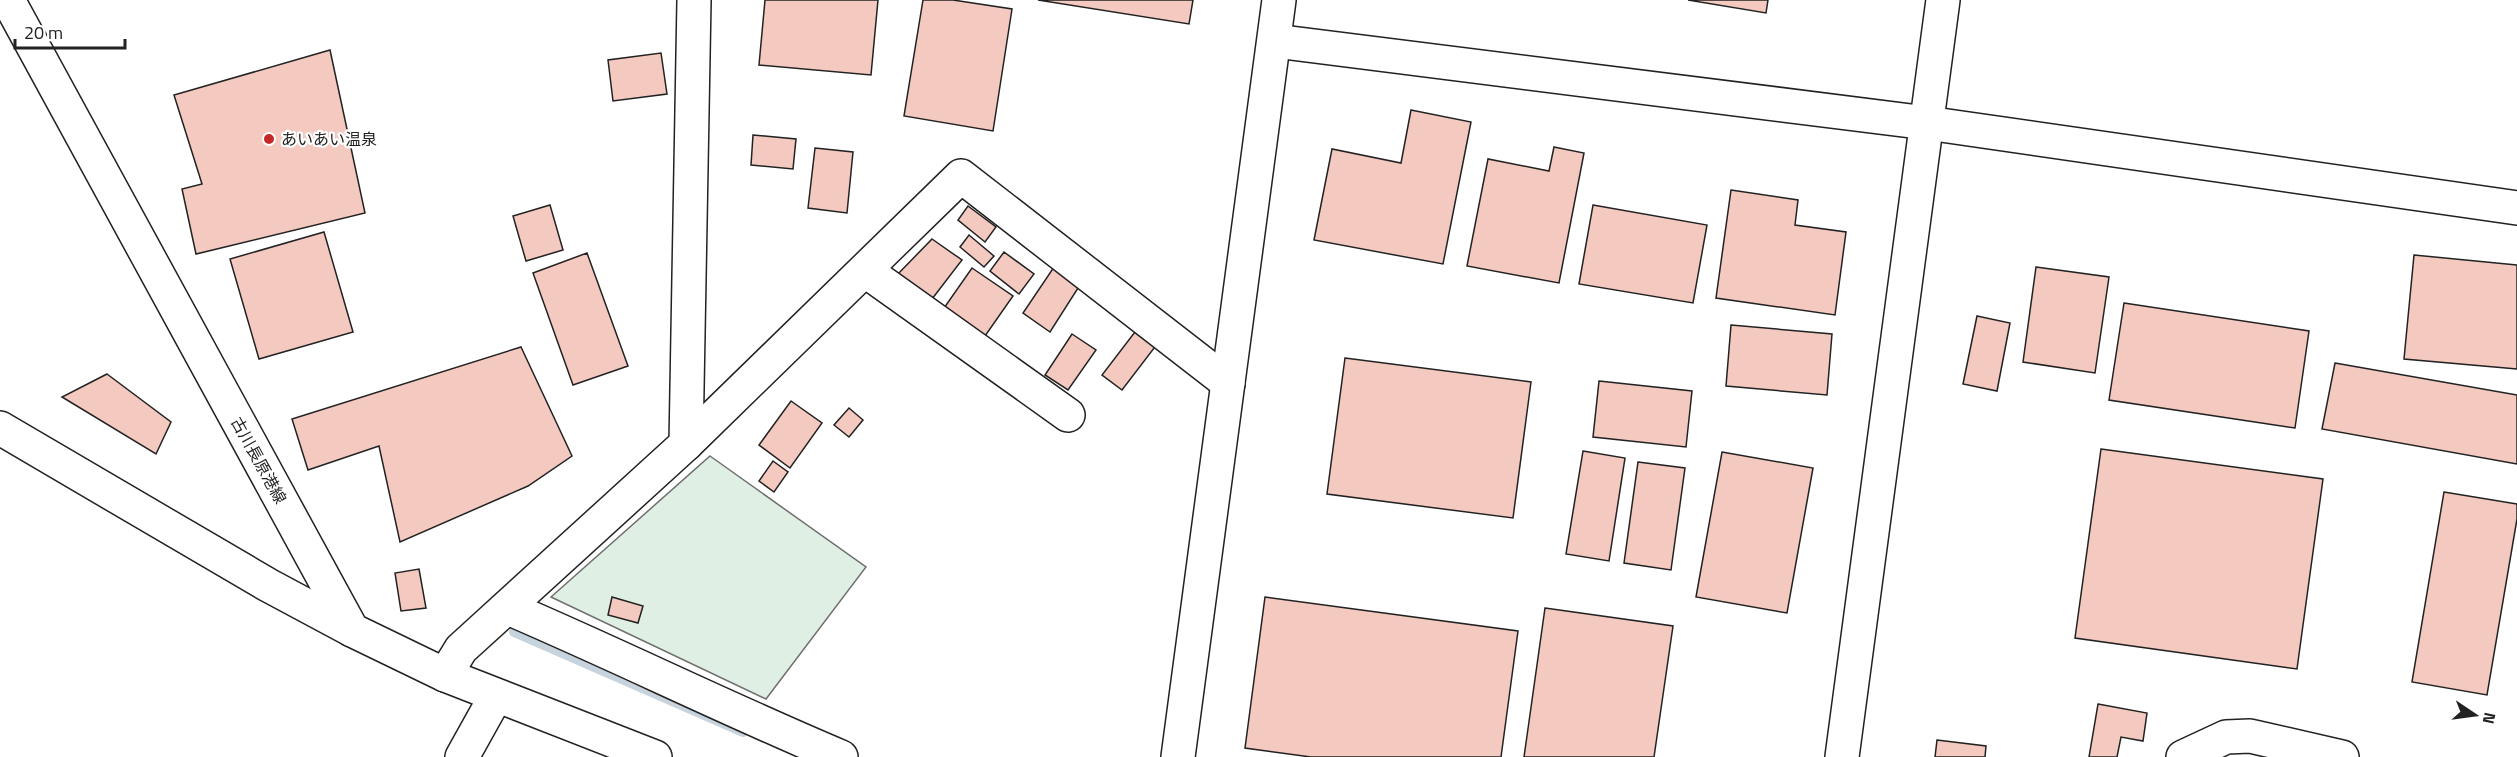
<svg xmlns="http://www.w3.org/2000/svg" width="2517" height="757" font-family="'Titillium Web','Noto Sans JP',sans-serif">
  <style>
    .green { fill: #e0efe3; stroke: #6f6f6f; stroke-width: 1.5 }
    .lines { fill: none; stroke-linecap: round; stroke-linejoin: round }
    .stream { stroke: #c7d3dd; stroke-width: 10 }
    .building { fill: #f3c9c0; stroke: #222; stroke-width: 1.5 }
    .minor-casing { stroke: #222; stroke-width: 36 }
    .tertiary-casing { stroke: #222; stroke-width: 36 }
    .secondary-casing { stroke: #222; stroke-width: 36 }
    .minor { stroke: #fff; stroke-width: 33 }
    .tertiary { stroke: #fff; stroke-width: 33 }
    .secondary { stroke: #fff; stroke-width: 33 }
    .poi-dot { fill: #c62828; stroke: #fff; stroke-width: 2 }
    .labels { text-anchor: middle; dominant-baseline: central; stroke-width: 4.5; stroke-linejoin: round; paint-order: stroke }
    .poi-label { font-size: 16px; fill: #222; stroke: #fff; text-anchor: start }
    .street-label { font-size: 16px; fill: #222; stroke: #fff }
  </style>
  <rect width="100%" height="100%" fill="#fff"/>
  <polygon class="green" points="710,456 866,567 766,699 551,597"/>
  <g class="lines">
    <polyline class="stream" points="514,632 743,732"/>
  </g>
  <g class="building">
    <polygon points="765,0 878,0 871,75 759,65"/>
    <polygon points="923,0 953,0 1012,9 993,131 904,116"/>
    <polygon points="1038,0 1193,0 1189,24"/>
    <polygon points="1688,0 1768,0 1766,13"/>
    <polygon points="330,50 365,213 196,254 182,189 202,184 174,95"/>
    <polygon points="661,53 667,94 613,101 608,60"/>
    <polygon points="1411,110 1471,122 1443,264 1314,240 1332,149 1401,163"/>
    <polygon points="753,135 796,139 793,169 751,165"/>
    <polygon points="1554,147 1584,153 1559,283 1467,266 1488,159 1549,171"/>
    <polygon points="815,148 853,152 847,213 808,208"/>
    <polygon points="1731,190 1798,200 1795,225 1846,232 1835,315 1716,298"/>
    <polygon points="550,205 563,250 526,261 513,216"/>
    <polygon points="1593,205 1707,225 1693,303 1579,284"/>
    <polygon points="968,206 996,227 985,242 958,220"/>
    <polygon points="324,232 353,332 259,359 230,259"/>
    <polygon points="969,235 994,256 984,267 960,247"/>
    <polygon points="932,239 962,260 932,299 895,277"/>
    <polygon points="1004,252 1034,274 1019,294 990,271"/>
    <polygon points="587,253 628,366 573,385 533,273"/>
    <polygon points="2414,255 2517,265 2517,369 2404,359"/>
    <polygon points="1054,267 1080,285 1050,332 1023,313"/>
    <polygon points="2036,267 2109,277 2095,373 2023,362"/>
    <polygon points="972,268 1013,296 985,336 944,308"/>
    <polygon points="2124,303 2309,331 2295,428 2109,400"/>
    <polygon points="1977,316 2010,323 1997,391 1963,384"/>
    <polygon points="1731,325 1832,334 1827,395 1726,386"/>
    <polygon points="1138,328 1158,343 1122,390 1102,375"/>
    <polygon points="1072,334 1096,350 1068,390 1045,375"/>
    <polygon points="521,347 572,456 528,486 400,542 379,446 308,470 292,419"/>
    <polygon points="1345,358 1531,382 1513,518 1327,494"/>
    <polygon points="2335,363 2517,395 2517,464 2322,429"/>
    <polygon points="107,374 171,422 156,454 62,397"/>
    <polygon points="1599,381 1692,391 1686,447 1593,437"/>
    <polygon points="791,401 822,423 790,468 759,445"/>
    <polygon points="849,408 863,420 849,437 834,425"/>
    <polygon points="2101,449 2323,479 2297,669 2075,638"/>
    <polygon points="1583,451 1625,458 1609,561 1566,554"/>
    <polygon points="1722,452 1813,468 1787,613 1696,597"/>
    <polygon points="773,461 788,472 774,492 759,481"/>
    <polygon points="1638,462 1685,468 1671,570 1624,563"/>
    <polygon points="2444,492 2517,504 2517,519 2487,695 2412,682"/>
    <polygon points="419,569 426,608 401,611 395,573"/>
    <polygon points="612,597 643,606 638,623 608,615"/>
    <polygon points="1265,597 1518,631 1501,757 1311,757 1245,748"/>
    <polygon points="1545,608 1673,626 1654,757 1524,757"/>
    <polygon points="2098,704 2147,713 2143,741 2121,737 2117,757 2089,757"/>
    <polygon points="1937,740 1986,746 1985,757 1935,757"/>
  </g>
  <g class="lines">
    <defs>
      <g id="minor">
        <polyline points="866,271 1068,415"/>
        <polyline points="686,444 961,176 1228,383"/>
        <path d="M 508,608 C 620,656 729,710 841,757"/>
        <polyline points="445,675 461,649 686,444 694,0"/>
        <polyline points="462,757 496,696"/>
        <polyline points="2183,757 2226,737 2250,736 2342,757"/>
      </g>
      <g id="tertiary">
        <polyline points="1275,41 1927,123 2517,208"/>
        <polyline points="0,428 268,585 352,630"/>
        <polyline points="1178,757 1279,0"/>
        <polyline points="1842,757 1943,0"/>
      </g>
      <polyline id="secondary" points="8,0 352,630 445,675 655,757"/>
    </defs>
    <use href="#minor" class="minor-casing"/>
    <use href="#tertiary" class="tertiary-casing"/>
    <use href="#secondary" class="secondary-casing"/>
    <use href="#minor" class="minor"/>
    <use href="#tertiary" class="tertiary"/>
    <use href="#secondary" class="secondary"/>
  </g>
  <circle class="poi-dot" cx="269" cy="139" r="6"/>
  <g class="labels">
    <g class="poi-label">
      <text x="281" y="139">あいあい温泉</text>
    </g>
    <g class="street-label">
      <text transform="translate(259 460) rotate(61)">古川長原港線</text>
    </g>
  </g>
  <g transform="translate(2475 715) rotate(103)" stroke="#ffffff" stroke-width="4.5" paint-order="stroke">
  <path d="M0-4.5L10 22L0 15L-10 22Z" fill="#222222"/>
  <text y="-9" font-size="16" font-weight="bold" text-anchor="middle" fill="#222222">N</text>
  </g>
  <path d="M15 39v9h110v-9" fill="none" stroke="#222222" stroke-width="3"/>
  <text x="24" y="39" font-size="18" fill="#222222" stroke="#ffffff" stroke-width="4.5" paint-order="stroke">20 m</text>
</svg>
